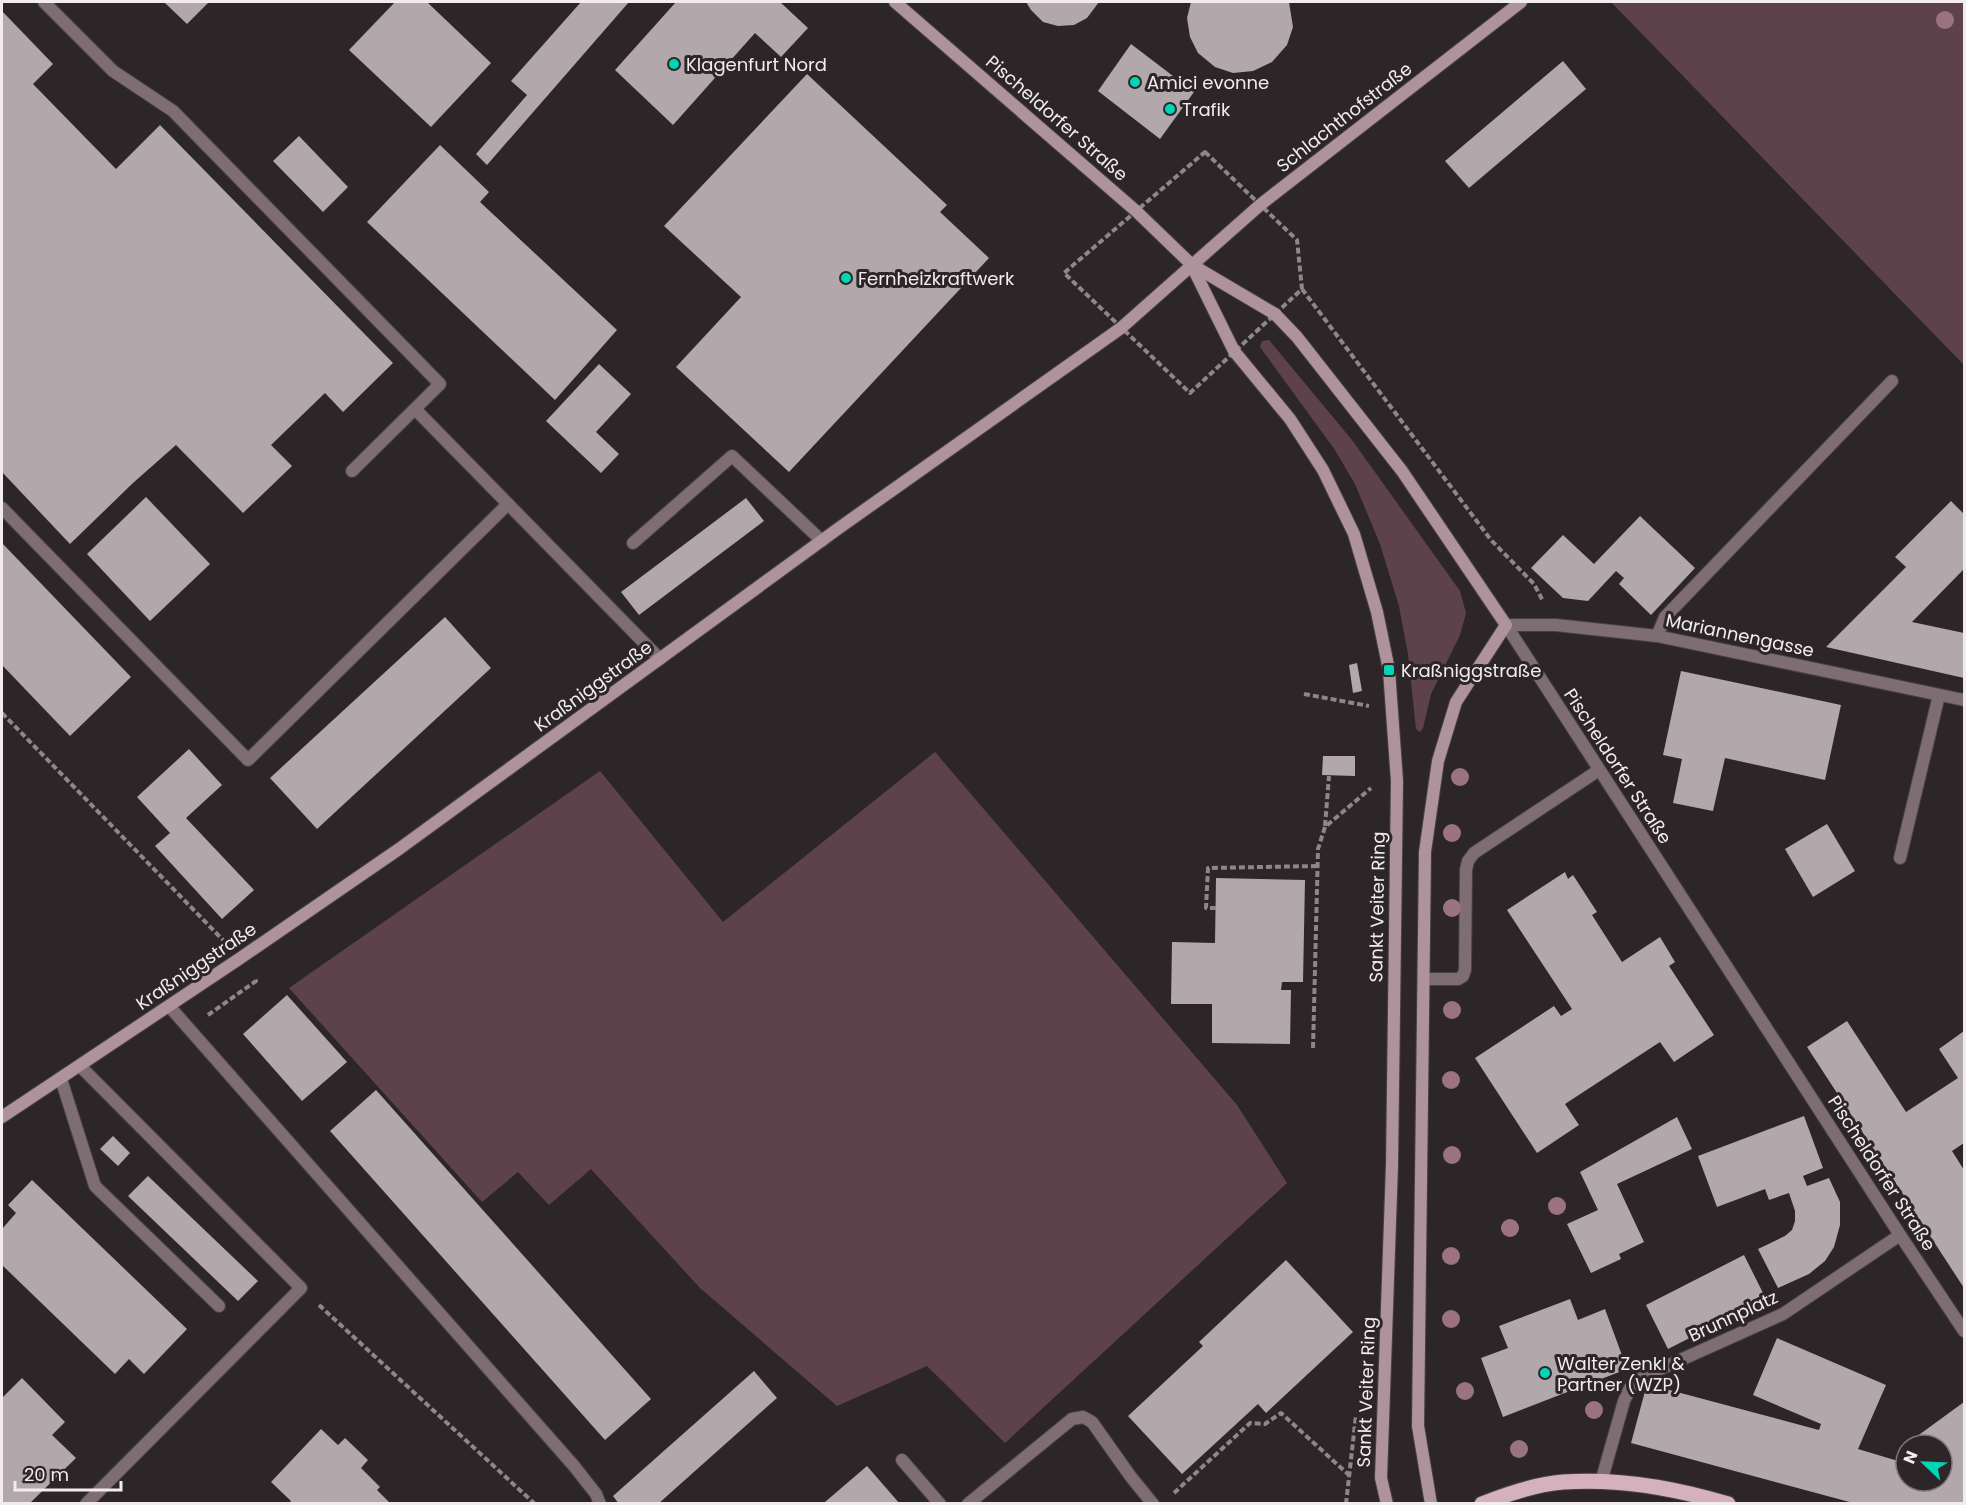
<svg xmlns="http://www.w3.org/2000/svg" width="1966" height="1505" font-family="Poppins,sans-serif">
  <style>
    .green { fill: #5e424b }
    .building { fill: #b2a7aa }
    .lines { fill: none; stroke-linecap: round; stroke-linejoin: round }
    .lane-casing { stroke: #494244; stroke-width: 14 }
    .street-casing { stroke: #494244; stroke-width: 14 }
    .secondary-casing { stroke: #494244; stroke-width: 14 }
    .primary-casing { stroke: #494244; stroke-width: 17 }
    .path { stroke: #8d8789; stroke-width: 4; stroke-dasharray: 6 3; stroke-linecap: butt }
    .lane { stroke: #7e6d72; stroke-width: 12 }
    .street { stroke: #7e6d72; stroke-width: 12 }
    .secondary { stroke: #af939c; stroke-width: 12 }
    .primary { stroke: #d5b1bd; stroke-width: 15 }
    .tree { fill: #9b7380 }
    .poi-dot { fill: #02d5b6; stroke: #2d2628; stroke-width: 2 }
    .labels { text-anchor: middle; dominant-baseline: central; stroke-width: 6; stroke-linejoin: round; paint-order: stroke }
    .poi-label { font-size: 18px; fill: #f2ecee; stroke: #2d2628; text-anchor: start }
    .street-label { font-size: 18px; fill: #f2ecee; stroke: #2d2628 }
  </style>
  <rect width="100%" height="100%" fill="#2d2628"/>
  <g class="green">
    <polygon points="1611,2 1964,2 1964,365"/>
    <polygon points="1269,340 1352,440 1460,591 1466,613 1460,635 1431,694 1423,728 1420,732 1416,729 1408,654 1399,606 1380,544 1355,484 1335,450 1260,347 1262,341"/>
    <polygon points="935,752 1237,1105 1287,1183 1005,1443 927,1366 837,1406 700,1288 591,1169 549,1205 518,1172 482,1202 289,988 600,771 723,922"/>
  </g>
  <g class="building">
    <polygon points="164,2 209,2 187,24"/>
    <polygon points="395,2 427,2 491,63 431,127 349,50"/>
    <polygon points="581,2 629,2 487,165 476,154 527,95 511,81"/>
    <polygon points="676,2 780,2 808,28 781,57 755,33 673,125 615,70"/>
    <polygon points="1026,2 1099,2 1087,18 1074,25 1058,26 1043,22 1031,10"/>
    <polygon points="1191,2 1289,2 1293,27 1287,45 1272,62 1253,71 1233,73 1215,67 1198,53 1190,37 1187,18"/>
    <polygon points="2,11 53,64 33,84 116,169 160,125 393,363 343,412 325,393 271,445 292,466 243,513 176,445 133,483 70,544 2,472"/>
    <polygon points="1131,44 1194,92 1160,139 1098,91"/>
    <polygon points="1563,61 1586,89 1469,188 1445,161"/>
    <polygon points="807,74 947,205 940,212 989,258 789,472 676,367 741,297 664,226"/>
    <polygon points="299,136 348,187 323,212 273,161"/>
    <polygon points="440,145 489,192 480,202 617,330 555,400 367,222"/>
    <polygon points="599,364 631,394 596,432 619,454 601,473 546,421"/>
    <polygon points="146,497 210,564 150,621 87,554"/>
    <polygon points="746,498 764,521 639,615 621,592"/>
    <polygon points="1951,501 1964,514 1964,569 1912,622 1964,633 1964,678 1826,647 1906,567 1895,557"/>
    <polygon points="1640,516 1695,568 1651,615 1619,584 1624,578 1616,571 1588,601 1563,598 1531,568 1563,535 1594,564"/>
    <polygon points="2,543 131,677 70,736 2,665"/>
    <polygon points="445,617 491,668 317,829 270,778"/>
    <polygon points="1357,663 1362,691 1353,693 1349,665"/>
    <polygon points="1681,671 1841,705 1825,780 1725,758 1713,811 1673,803 1682,759 1663,755"/>
    <polygon points="189,749 222,785 186,818 254,890 222,919 155,846 170,833 137,797"/>
    <polygon points="1323,756 1355,756 1355,776 1322,775"/>
    <polygon points="1827,824 1855,871 1813,897 1785,849"/>
    <polygon points="1565,872 1568,879 1573,875 1597,912 1592,915 1622,962 1660,937 1675,962 1669,966 1714,1035 1674,1062 1660,1042 1565,1104 1579,1125 1537,1153 1475,1058 1554,1006 1561,1016 1572,1009 1507,910"/>
    <polygon points="1216,878 1305,880 1303,982 1282,982 1281,990 1291,990 1290,1044 1212,1043 1212,1004 1171,1004 1172,942 1215,943"/>
    <polygon points="287,995 347,1062 302,1101 243,1034"/>
    <polygon points="1847,1021 1906,1112 1958,1078 1939,1049 1964,1031 1964,1143 1952,1151 1964,1170 1964,1288 1807,1047"/>
    <polygon points="376,1090 651,1399 605,1440 330,1131"/>
    <polygon points="1804,1116 1823,1168 1803,1176 1807,1186 1829,1178 1840,1202 1840,1225 1834,1247 1825,1261 1809,1274 1778,1288 1758,1249 1785,1236 1792,1230 1795,1221 1795,1211 1789,1193 1769,1200 1765,1189 1717,1207 1698,1156"/>
    <polygon points="1677,1117 1692,1149 1617,1184 1644,1242 1619,1254 1621,1259 1591,1273 1567,1224 1598,1210 1580,1172"/>
    <polygon points="113,1136 130,1153 118,1166 100,1149"/>
    <polygon points="148,1176 258,1281 238,1301 128,1196"/>
    <polygon points="32,1180 187,1329 144,1374 129,1359 115,1374 2,1265 2,1229 16,1213 8,1205"/>
    <polygon points="1744,1255 1766,1299 1668,1349 1646,1305"/>
    <polygon points="1286,1260 1353,1332 1266,1413 1258,1404 1182,1474 1128,1416 1203,1346 1199,1342"/>
    <polygon points="1570,1299 1578,1320 1605,1309 1627,1369 1503,1417 1481,1358 1508,1348 1499,1326"/>
    <polygon points="1777,1338 1886,1385 1858,1449 1898,1461 1906,1450 1906,1481 1942,1481 1942,1445 1910,1445 1916,1437 1964,1402 1964,1504 1857,1504 1631,1443 1647,1384 1819,1430 1821,1424 1753,1395"/>
    <polygon points="754,1371 777,1398 658,1504 619,1504 613,1496"/>
    <polygon points="22,1378 65,1422 52,1435 76,1458 29,1504 2,1504 2,1398"/>
    <polygon points="321,1429 338,1445 345,1438 368,1460 361,1468 380,1487 377,1490 391,1504 288,1504 291,1501 271,1482"/>
    <polygon points="867,1466 900,1504 826,1504 825,1502"/>
  </g>
  <g class="lines">
    <defs>
      <g id="lane">
        <polyline points="44,2 113,71 173,111 440,384 352,471"/>
        <polyline points="415,409 660,659"/>
        <polyline points="2,508 248,760 508,504"/>
        <polyline points="633,543 732,456 822,541"/>
        <polyline points="1657,636 1665,617 1892,381"/>
        <polyline points="1900,858 1939,695"/>
        <polyline points="1424,979 1458,979 1463,976 1465,970 1466,870 1468,861 1474,853 1599,770"/>
        <polyline points="169,1006 574,1466 596,1494 600,1504"/>
        <polyline points="80,1066 301,1288 86,1504"/>
        <polyline points="61,1079 95,1186 219,1306"/>
        <polyline points="902,1460 940,1504"/>
        <polyline points="968,1504 1072,1419 1083,1417 1092,1422 1131,1477 1153,1504"/>
      </g>
      <g id="street">
        <polyline points="1506,625 1900,1235 1964,1331"/>
        <polyline points="1506,625 1556,625 1657,636 1964,700"/>
        <polyline points="1601,1482 1624,1401 1630,1388 1638,1379 1783,1314 1900,1235"/>
      </g>
      <g id="secondary">
        <polyline points="895,2 1136,211 1192,265 1275,314 1297,337 1402,471 1506,625 1456,702 1438,761 1425,852 1418,1426 1431,1504"/>
        <polyline points="1192,266 1234,351 1290,419 1323,470 1354,534 1377,612 1389,670 1397,781 1392,1165 1381,1478 1387,1504"/>
        <polyline points="2,1117 239,959 399,849 839,528 1121,328 1260,205 1521,2"/>
      </g>
      <path id="primary" d="M 1482,1504 C 1507,1494 1536,1484 1563,1482 C 1619,1478 1675,1488 1728,1504"/>
    </defs>
    <use href="#lane" class="lane-casing"/>
    <use href="#street" class="street-casing"/>
    <use href="#secondary" class="secondary-casing"/>
    <use href="#primary" class="primary-casing"/>
    <g class="path">
      <polygon points="1205,152 1297,240 1302,289 1190,393 1064,273"/>
      <polyline points="1302,289 1491,540 1534,584 1543,601"/>
      <polyline points="1304,694 1369,706"/>
      <polyline points="2,713 223,940"/>
      <polyline points="1325,826 1329,776"/>
      <polyline points="1216,908 1206,908 1208,868 1318,866"/>
      <polyline points="208,1015 256,981 254,979"/>
      <polyline points="1313,1048 1318,849 1325,827 1371,788"/>
      <polyline points="319,1305 535,1504"/>
      <polyline points="1174,1493 1250,1423 1265,1424 1281,1413 1350,1476"/>
      <polyline points="1346,1504 1356,1415"/>
    </g>
    <use href="#lane" class="lane"/>
    <use href="#street" class="street"/>
    <use href="#secondary" class="secondary"/>
    <use href="#primary" class="primary"/>
  </g>
  <g class="tree">
    <circle cx="1945" cy="20" r="9"/>
    <circle cx="1460" cy="777" r="9"/>
    <circle cx="1452" cy="833" r="9"/>
    <circle cx="1452" cy="908" r="9"/>
    <circle cx="1452" cy="1010" r="9"/>
    <circle cx="1451" cy="1080" r="9"/>
    <circle cx="1452" cy="1155" r="9"/>
    <circle cx="1557" cy="1206" r="9"/>
    <circle cx="1510" cy="1228" r="9"/>
    <circle cx="1451" cy="1256" r="9"/>
    <circle cx="1451" cy="1319" r="9"/>
    <circle cx="1465" cy="1391" r="9"/>
    <circle cx="1594" cy="1410" r="9"/>
    <circle cx="1519" cy="1449" r="9"/>
  </g>
  <g class="poi-dot">
    <circle cx="674" cy="64" r="6"/>
    <circle cx="1135" cy="82" r="6"/>
    <circle cx="1170" cy="109" r="6"/>
    <circle cx="846" cy="278" r="6"/>
    <rect x="1383" y="664" width="12" height="12" rx="3"/>
    <circle cx="1545" cy="1373" r="6"/>
  </g>
  <g class="labels">
    <g class="poi-label">
      <text x="686" y="64">Klagenfurt Nord</text>
      <text x="1147" y="82">Amici evonne</text>
      <text x="1182" y="109">Trafik</text>
      <text x="858" y="278">Fernheizkraftwerk</text>
      <text x="1401" y="670">Kraßniggstraße</text>
      <text x="1557" y="1363">Walter Zenkl &amp;<tspan x="1557" dy="21">Partner (WZP)</tspan></text>
    </g>
    <g class="street-label">
      <text transform="translate(1344 117) rotate(-38)">Schlachthofstraße</text>
      <text transform="translate(1057 118) rotate(41)">Pischeldorfer Straße</text>
      <text transform="translate(1740 635) rotate(12)">Mariannengasse</text>
      <text transform="translate(593 686) rotate(-36)">Kraßniggstraße</text>
      <text transform="translate(1618 766) rotate(57)">Pischeldorfer Straße</text>
      <text transform="translate(1377 907) rotate(-89)">Sankt Veiter Ring</text>
      <text transform="translate(196 966) rotate(-34)">Kraßniggstraße</text>
      <text transform="translate(1882 1173) rotate(57)">Pischeldorfer Straße</text>
      <text transform="translate(1733 1316) rotate(-25)">Brunnplatz</text>
      <text transform="translate(1366 1392) rotate(-88)">Sankt Veiter Ring</text>
    </g>
  </g>
  <rect width="1966" height="1505" fill="none" stroke="#f2ecee" stroke-width="6"/>
  <g transform="translate(1924 1463) rotate(293)"><circle r="28" fill="#2d2628" stroke="#7c7577" stroke-width="1.5"/>
  <path d="M0-4.5L10 22L0 15L-10 22Z" fill="#02d5b6"/>
  <text y="-9" font-size="16" font-weight="bold" text-anchor="middle" fill="#f2ecee">N</text>
  </g>
  <path d="M15 1481v9h106v-9" fill="none" stroke="#f2ecee" stroke-width="3"/>
  <text x="24" y="1481" font-size="18" fill="#f2ecee" stroke="#2d2628" stroke-width="4.5" paint-order="stroke">20 m</text>
</svg>
